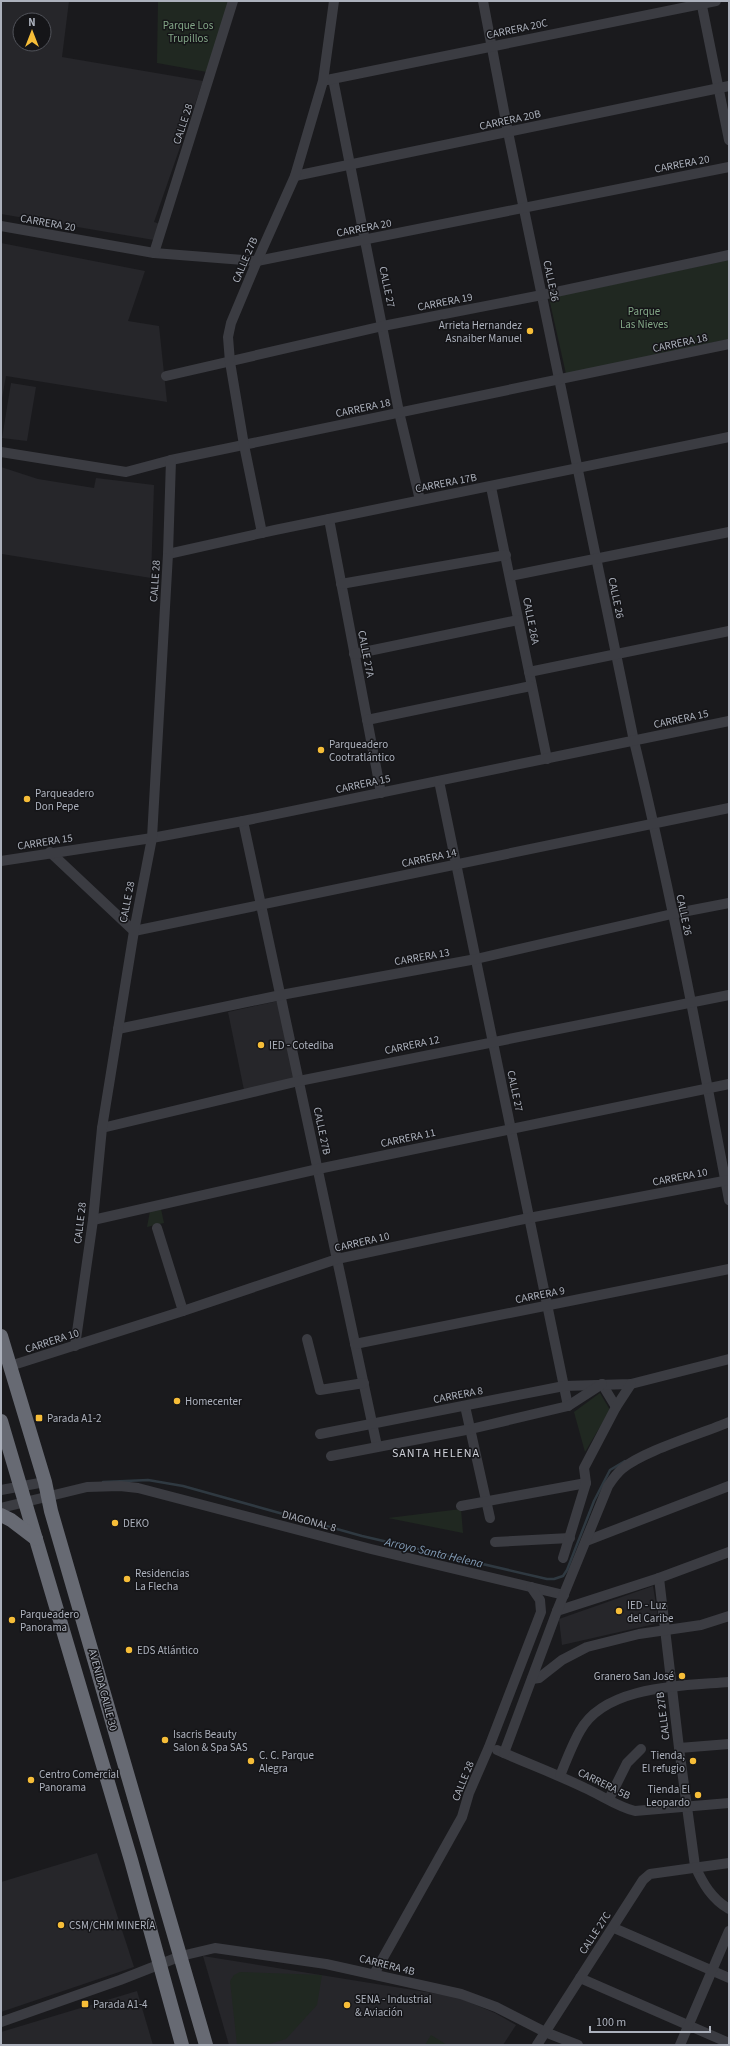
<svg xmlns="http://www.w3.org/2000/svg" width="730" height="2046" font-family="'Source Sans 3',sans-serif">
  <style>
    .built { fill: #26262a; fill-rule: evenodd }
    .green { fill: #202821 }
    .lines { fill: none; stroke-linecap: round; stroke-linejoin: round }
    .stream { stroke: #2f3941; stroke-width: 2.5 }
    .minor { stroke: #3b3c42; stroke-width: 10 }
    .highway { stroke: #676a73; stroke-width: 14 }
    .poi-dot { fill: #f6bd38; stroke: #151518; stroke-width: 1.5 }
    .labels { text-anchor: middle; dominant-baseline: central; stroke-width: 3; stroke-linejoin: round; paint-order: stroke }
    .park-label { font-size: 11px; fill: #83a787; stroke: #151518 }
    .street-label { font-size: 11px; fill: #acb1bc; stroke: #151518 }
    .poi-label { font-size: 11px; fill: #acb1bc; stroke: #151518; text-anchor: start }
    .neighbourhood-label { font-size: 12px; letter-spacing: 1px; fill: #ced0d8; stroke: #151518 }
    .water-label { font-size: 12px; font-style: italic; fill: #839db7; stroke: #151518 }
  </style>
  <rect width="100%" height="100%" fill="#1a1a1d"/>
  <g class="built">
    <path d="M 1,1 L 69,1 L 62,57 L 203,81 L 154,222 L 160,224 L 154,240 L 1,214 ZM 20,20 L 44,20 L 44,44 L 20,44 Z"/>
    <polygon points="1,243 145,271 128,321 159,326 167,402 6,376 1,404"/>
    <polygon points="11,383 36,387 27,441 2,438"/>
    <polygon points="1,467 38,479 94,488 96,478 154,485 151,578 2,554 1,556"/>
    <polygon points="278,1001 295,1078 244,1090 228,1012"/>
    <polygon points="653,1586 659,1623 562,1645 559,1619"/>
    <polygon points="97,1853 134,1967 1,2012 1,1882"/>
    <polygon points="203,1956 457,1997 495,2013 516,2025 503,2045 229,2045"/>
    <polygon points="137,1991 153,2045 1,2045 1,2032"/>
  </g>
  <g class="green">
    <polygon points="158,1 229,1 207,72 157,63"/>
    <polygon points="729,260 729,339 566,374 549,298"/>
    <polygon points="161,1209 164,1223 147,1227 150,1211"/>
    <polygon points="600,1393 610,1410 585,1452 574,1412"/>
    <polygon points="461,1509 463,1533 388,1518"/>
    <polygon points="240,1972 322,1975 317,2005 286,2039 266,2045 237,2045 230,1981 234,1975"/>
    <polygon points="431,2035 447,2045 425,2045"/>
  </g>
  <g class="lines">
    <polyline class="stream" points="103,1482 148,1480 183,1486 362,1536 547,1579 554,1579 563,1576 567,1570 594,1501 610,1470 625,1461"/>
    <g class="minor">
      <path d="M 483,1 L 508,132 L 634,741 C 671,893 700,1046 729,1200"/>
      <polyline points="701,1 729,140"/>
      <polyline points="333,79 399,412 420,500"/>
      <polyline points="327,80 716,1"/>
      <polyline points="295,176 729,86"/>
      <polyline points="1,226 154,253 257,261 729,167"/>
      <polyline points="154,253 233,1"/>
      <polyline points="166,376 383,326 542,295 729,255"/>
      <polyline points="1,452 126,472 171,460 729,344"/>
      <polyline points="491,487 547,759"/>
      <polyline points="329,519 381,793"/>
      <polyline points="262,533 244,445 230,362 228,337 231,323 257,261 295,176 323,81 334,1"/>
      <polyline points="168,554 275,530 729,437"/>
      <polyline points="510,576 729,532"/>
      <polyline points="341,584 506,555"/>
      <polyline points="354,654 518,620"/>
      <polyline points="529,672 729,631"/>
      <polyline points="367,720 531,686"/>
      <polyline points="439,781 568,1406"/>
      <polyline points="243,821 377,1446"/>
      <polyline points="50,852 134,931 729,808"/>
      <polyline points="1,861 152,838 243,821 729,721"/>
      <polyline points="118,1029 281,995 476,959 672,914 729,903"/>
      <polyline points="102,1128 299,1081 729,995"/>
      <polyline points="93,1220 318,1169 729,1084"/>
      <polyline points="157,1228 183,1311"/>
      <polyline points="307,1339 320,1390 364,1383"/>
      <polyline points="355,1344 729,1269"/>
      <polyline points="75,1346 93,1220 102,1128 134,931 152,838 168,554 171,460"/>
      <polyline points="10,1366 183,1311 337,1259 529,1218 729,1180"/>
      <polyline points="602,1384 616,1407"/>
      <polyline points="465,1406 490,1518"/>
      <polyline points="320,1434 564,1386 631,1384 729,1359"/>
      <polyline points="331,1456 471,1429 568,1406 602,1384"/>
      <polyline points="1,1490 45,1482"/>
      <polyline points="461,1506 586,1483"/>
      <polyline points="1,1508 87,1487 120,1486 138,1488 371,1549 564,1595"/>
      <polyline points="586,1541 729,1486"/>
      <polyline points="495,1542 570,1538"/>
      <polyline points="563,1558 586,1483 584,1468 616,1407 631,1384"/>
      <path d="M 659,1578 L 679,1748 L 695,1866 C 703,1884 712,1899 729,1909"/>
      <polyline points="557,1611 659,1578 729,1552"/>
      <polyline points="532,1679 539,1678 562,1660 587,1647 639,1634 701,1625 729,1616"/>
      <polyline points="679,1748 729,1744"/>
      <path d="M 497,1750 C 526,1763 556,1774 585,1788 C 601,1795 618,1807 635,1811 L 729,1803"/>
      <path d="M 504,1753 L 557,1611 L 608,1486 C 612,1480 616,1474 622,1469 C 643,1451 701,1434 729,1422"/>
      <path d="M 560,1776 C 566,1761 572,1745 580,1731 C 605,1685 683,1686 729,1682"/>
      <polyline points="609,1799 627,1763 641,1749"/>
      <polyline points="614,1928 729,1978"/>
      <polyline points="374,1974 462,1817 469,1793 489,1747 541,1612 540,1600 531,1587"/>
      <polyline points="580,1978 729,2043"/>
      <polyline points="1,2022 120,1980 181,1956 215,1948 326,1964 461,1994 496,2007 545,2032 578,2045"/>
      <polyline points="537,2045 643,1880 650,1874 729,1863"/>
      <polyline points="680,2045 729,1931"/>
    </g>
    <g class="highway">
      <polyline points="1,1336 45,1482 51,1511 206,2045"/>
      <polyline points="1,1421 131,1860 182,2045"/>
      <polyline points="1,1515 11,1520 36,1539"/>
    </g>
  </g>
  <g class="poi-dot">
    <circle cx="530" cy="331" r="4"/>
    <circle cx="321" cy="750" r="4"/>
    <circle cx="27" cy="799" r="4"/>
    <circle cx="261" cy="1045" r="4"/>
    <circle cx="177" cy="1401" r="4"/>
    <rect x="35" y="1414" width="8" height="8" rx="2"/>
    <circle cx="115" cy="1523" r="4"/>
    <circle cx="127" cy="1579" r="4"/>
    <circle cx="619" cy="1611" r="4"/>
    <circle cx="12" cy="1620" r="4"/>
    <circle cx="129" cy="1650" r="4"/>
    <circle cx="682" cy="1676" r="4"/>
    <circle cx="165" cy="1740" r="4"/>
    <circle cx="251" cy="1761" r="4"/>
    <circle cx="693" cy="1761" r="4"/>
    <circle cx="31" cy="1780" r="4"/>
    <circle cx="698" cy="1795" r="4"/>
    <circle cx="61" cy="1925" r="4"/>
    <rect x="81" y="2000" width="8" height="8" rx="2"/>
    <circle cx="347" cy="2005" r="4"/>
  </g>
  <g class="labels">
    <g class="park-label">
      <text x="188" y="25">Parque Los<tspan x="188" dy="13">Trupillos</tspan></text>
      <text x="644" y="311">Parque<tspan x="644" dy="13">Las Nieves</tspan></text>
    </g>
    <g class="street-label">
      <text transform="translate(517 29) rotate(-12)">CARRERA 20C</text>
      <text transform="translate(510 120) rotate(-12)">CARRERA 20B</text>
      <text transform="translate(183 124) rotate(-72)">CALLE 28</text>
      <text transform="translate(682 164) rotate(-11)">CARRERA 20</text>
      <text transform="translate(48 223) rotate(10)">CARRERA 20</text>
      <text transform="translate(364 228) rotate(-11)">CARRERA 20</text>
      <text transform="translate(245 260) rotate(-67)">CALLE 27B</text>
      <text transform="translate(551 281) rotate(78)">CALLE 26</text>
      <text transform="translate(387 287) rotate(78)">CALLE 27</text>
      <text transform="translate(445 302) rotate(-11)">CARRERA 19</text>
      <text transform="translate(680 343) rotate(-12)">CARRERA 18</text>
      <text transform="translate(363 408) rotate(-12)">CARRERA 18</text>
      <text transform="translate(446 483) rotate(-11)">CARRERA 17B</text>
      <text transform="translate(155 581) rotate(-86)">CALLE 28</text>
      <text transform="translate(616 598) rotate(78)">CALLE 26</text>
      <text transform="translate(531 621) rotate(79)">CALLE 26A</text>
      <text transform="translate(366 654) rotate(79)">CALLE 27A</text>
      <text transform="translate(681 719) rotate(-12)">CARRERA 15</text>
      <text transform="translate(363 784) rotate(-12)">CARRERA 15</text>
      <text transform="translate(45 842) rotate(-9)">CARRERA 15</text>
      <text transform="translate(429 858) rotate(-12)">CARRERA 14</text>
      <text transform="translate(127 902) rotate(-79)">CALLE 28</text>
      <text transform="translate(684 915) rotate(78)">CALLE 26</text>
      <text transform="translate(422 957) rotate(-10)">CARRERA 13</text>
      <text transform="translate(412 1045) rotate(-12)">CARRERA 12</text>
      <text transform="translate(515 1091) rotate(78)">CALLE 27</text>
      <text transform="translate(322 1131) rotate(78)">CALLE 27B</text>
      <text transform="translate(408 1138) rotate(-12)">CARRERA 11</text>
      <text transform="translate(680 1177) rotate(-11)">CARRERA 10</text>
      <text transform="translate(80 1223) rotate(-83)">CALLE 28</text>
      <text transform="translate(362 1242) rotate(-13)">CARRERA 10</text>
      <text transform="translate(540 1295) rotate(-11)">CARRERA 9</text>
      <text transform="translate(52 1341) rotate(-18)">CARRERA 10</text>
      <text transform="translate(458 1395) rotate(-11)">CARRERA 8</text>
      <text transform="translate(309 1521) rotate(15)">DIAGONAL 8</text>
      <text transform="translate(103 1690) rotate(75)">AVENIDA CALLE 30</text>
      <text transform="translate(663 1716) rotate(-97)">CALLE 27B</text>
      <text transform="translate(463 1781) rotate(-68)">CALLE 28</text>
      <text transform="translate(604 1784) rotate(26)">CARRERA 5B</text>
      <text transform="translate(595 1933) rotate(-57)">CALLE 27C</text>
      <text transform="translate(387 1965) rotate(14)">CARRERA 4B</text>
    </g>
    <g class="poi-label">
      <text x="522" y="325" text-anchor="end">Arrieta Hernandez<tspan x="522" dy="13">Asnaiber Manuel</tspan></text>
      <text x="329" y="744">Parqueadero<tspan x="329" dy="13">Cootratlántico</tspan></text>
      <text x="35" y="793">Parqueadero<tspan x="35" dy="13">Don Pepe</tspan></text>
      <text x="269" y="1045">IED - Cotediba</text>
      <text x="185" y="1401">Homecenter</text>
      <text x="47" y="1418">Parada A1-2</text>
      <text x="123" y="1523">DEKO</text>
      <text x="135" y="1573">Residencias<tspan x="135" dy="13">La Flecha</tspan></text>
      <text x="627" y="1605">IED - Luz<tspan x="627" dy="13">del Caribe</tspan></text>
      <text x="20" y="1614">Parqueadero<tspan x="20" dy="13">Panorama</tspan></text>
      <text x="137" y="1650">EDS Atlántico</text>
      <text x="674" y="1676" text-anchor="end">Granero San José</text>
      <text x="173" y="1734">Isacris Beauty<tspan x="173" dy="13">Salon &amp; Spa SAS</tspan></text>
      <text x="259" y="1755">C. C. Parque<tspan x="259" dy="13">Alegra</tspan></text>
      <text x="685" y="1755" text-anchor="end">Tienda,<tspan x="685" dy="13">El refugio</tspan></text>
      <text x="39" y="1774">Centro Comercial<tspan x="39" dy="13">Panorama</tspan></text>
      <text x="690" y="1789" text-anchor="end">Tienda El<tspan x="690" dy="13">Leopardo</tspan></text>
      <text x="69" y="1925">CSM/CHM MINERÍA</text>
      <text x="355" y="1999">SENA - Industrial<tspan x="355" dy="13">&amp; Aviación</tspan></text>
      <text x="93" y="2004">Parada A1-4</text>
    </g>
    <g class="neighbourhood-label">
      <text x="436" y="1453">SANTA HELENA</text>
    </g>
    <g class="water-label">
      <text transform="translate(434 1553) rotate(13)">Arroyo Santa Helena</text>
    </g>
  </g>
  <rect width="730" height="2046" fill="none" stroke="#acb1bc" stroke-width="4"/>
  <g transform="translate(32 32)"><circle r="19" fill="#151518" stroke="#51535a"/>
  <path d="M0-3L7 15L0 10L-7 15Z" fill="#f6bd38"/>
  <text y="-6" font-size="11" font-weight="bold" text-anchor="middle" fill="#acb1bc">N</text>
  </g>
  <path d="M590 2026v6h120v-6" fill="none" stroke="#acb1bc" stroke-width="2"/>
  <text x="596" y="2026" font-size="12" fill="#acb1bc" stroke="#151518" stroke-width="3" paint-order="stroke">100 m</text>
</svg>
